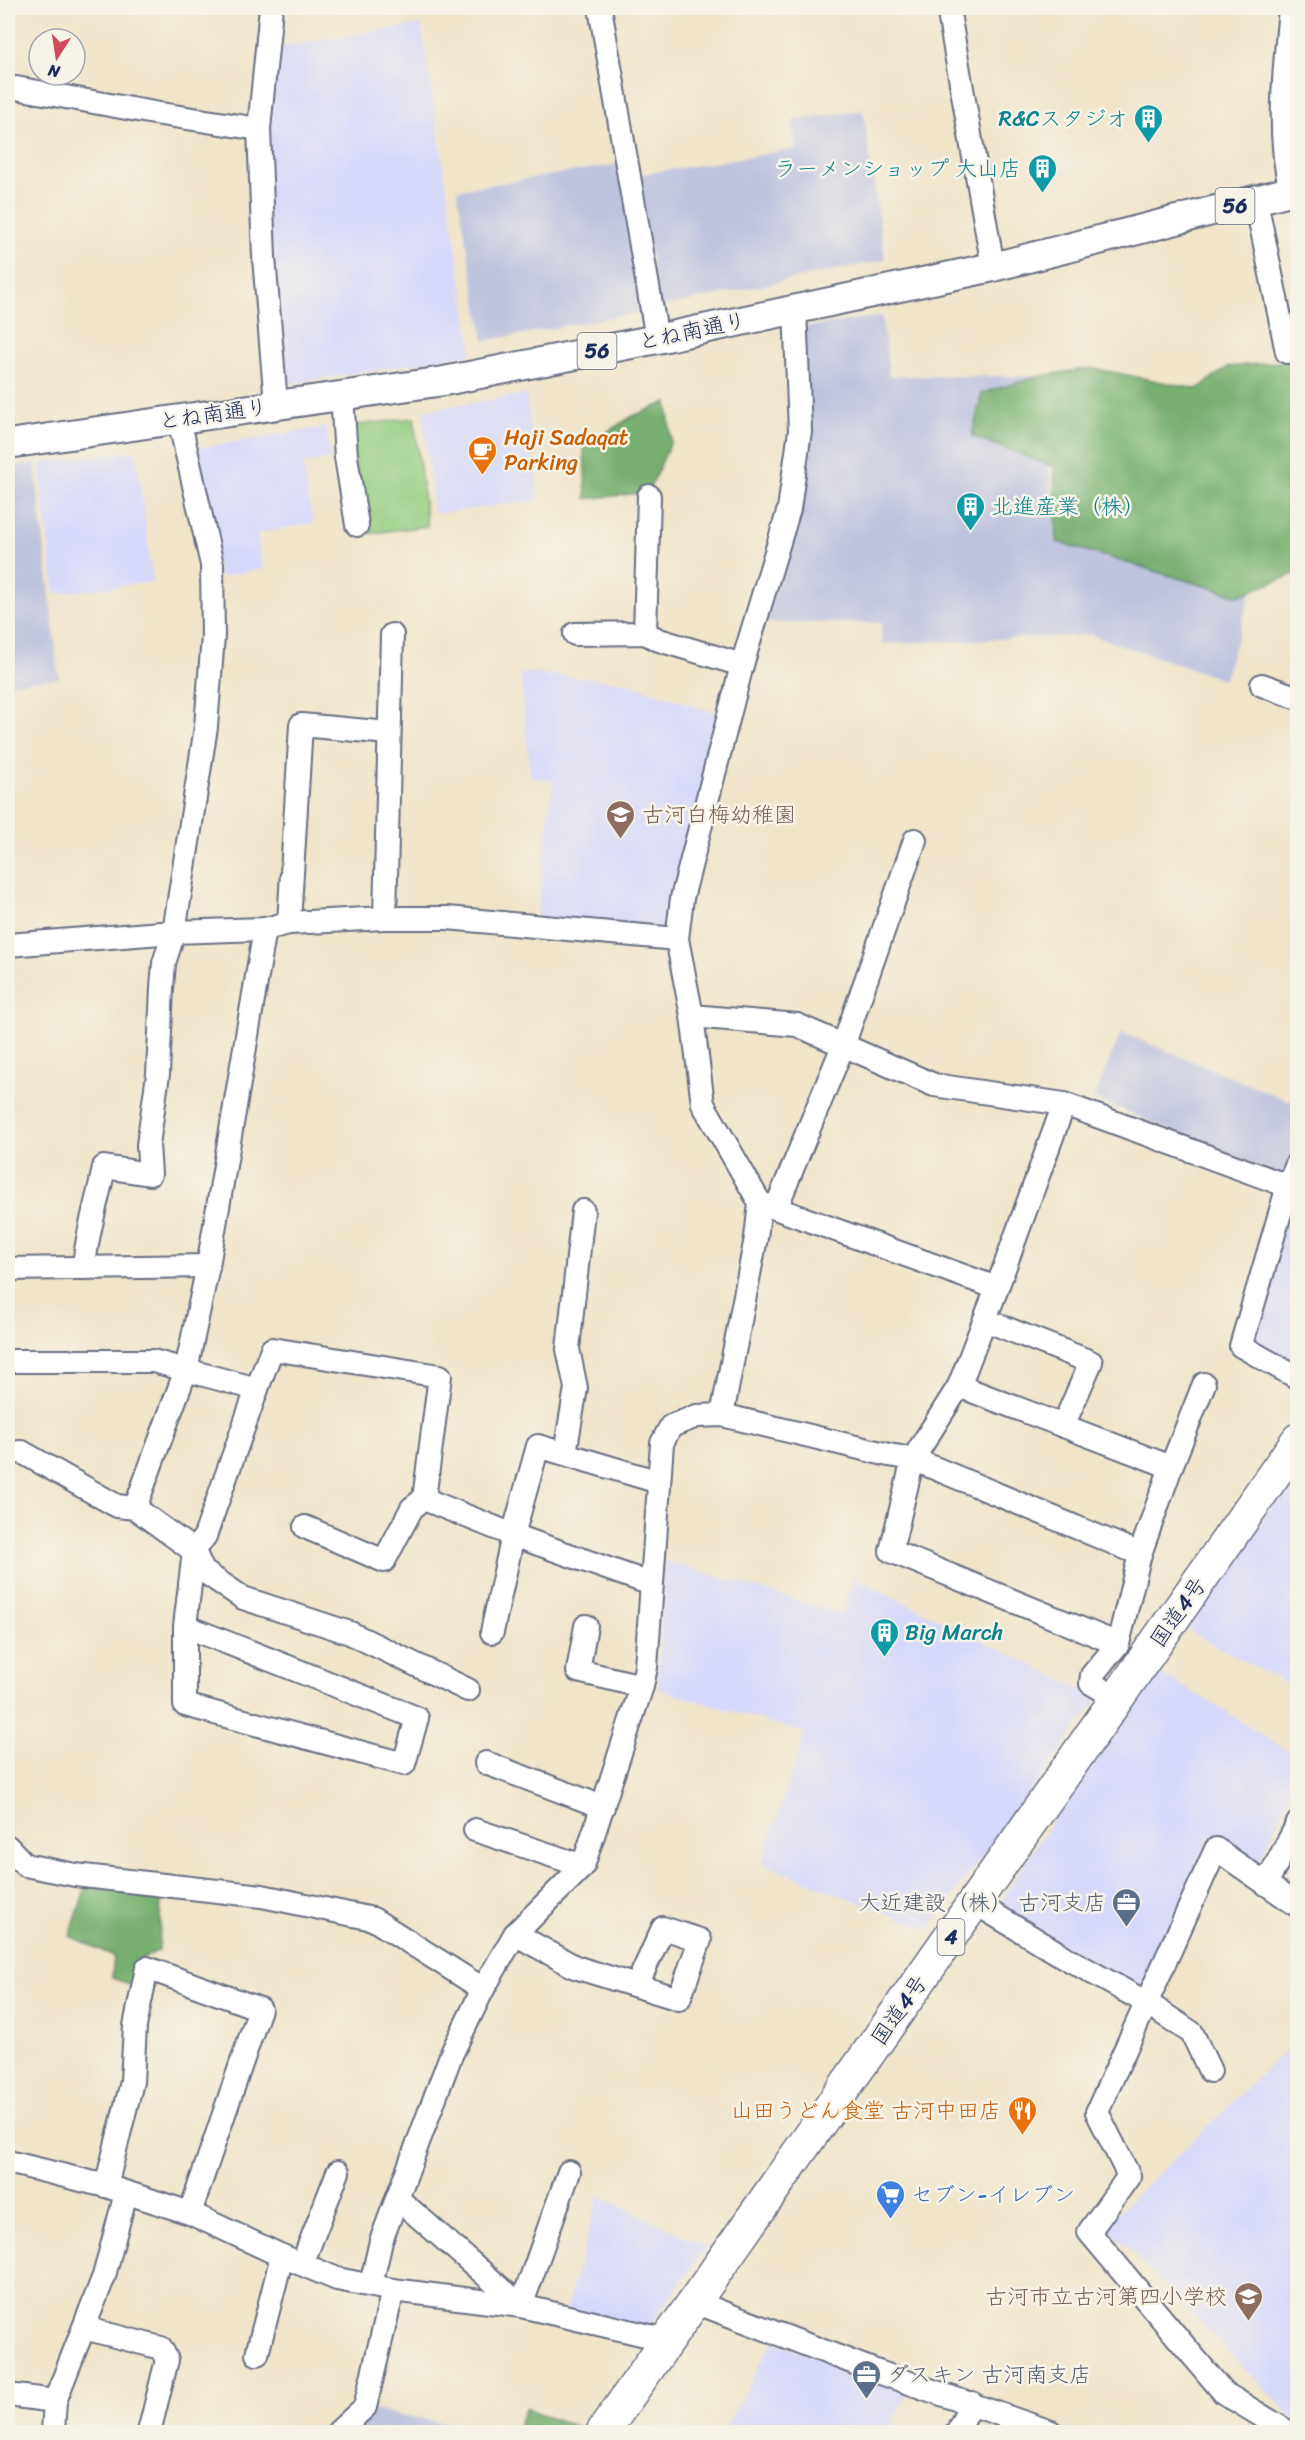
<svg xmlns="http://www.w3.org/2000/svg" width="1305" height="2440" font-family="Sriracha,'Klee One',sans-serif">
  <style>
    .built { fill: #d6d8f9 }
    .industrial { fill: #bec3de }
    .green { fill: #94cd81; stroke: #587e70; stroke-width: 1.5 }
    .forest { fill: #77b06f; stroke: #497066; stroke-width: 1.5 }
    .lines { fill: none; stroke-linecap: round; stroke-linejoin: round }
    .minor-casing { stroke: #666e83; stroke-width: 26 }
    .major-casing { stroke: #666e83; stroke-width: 32 }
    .highway-casing { stroke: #666e83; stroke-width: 36 }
    .minor { stroke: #fff; stroke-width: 22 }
    .major { stroke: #fff; stroke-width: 28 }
    .highway { stroke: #fff; stroke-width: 33 }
    .labels { text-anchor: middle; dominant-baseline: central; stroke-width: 5; stroke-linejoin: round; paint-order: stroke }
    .shield { fill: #f7f3e8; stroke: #5d6a87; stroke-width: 1.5 }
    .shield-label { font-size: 21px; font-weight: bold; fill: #1b2f5e }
    .culture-label { font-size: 22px; fill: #0d838f; stroke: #f7f3e8; text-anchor: end }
    .street-label { font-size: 22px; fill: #1b2f5e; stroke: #f7f3e8 }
    .food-label { font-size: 22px; fill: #c56008; stroke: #f7f3e8; text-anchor: start }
    .education-label { font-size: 22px; fill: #785e54; stroke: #f7f3e8; text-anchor: start }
    .service-label { font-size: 22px; fill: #4e5e75; stroke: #f7f3e8; text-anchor: end }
    .shop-label { font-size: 22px; fill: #366cbe; stroke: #f7f3e8; text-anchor: start }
  </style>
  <rect width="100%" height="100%" fill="#f7f3e8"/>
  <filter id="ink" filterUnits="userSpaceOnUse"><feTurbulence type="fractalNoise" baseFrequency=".0167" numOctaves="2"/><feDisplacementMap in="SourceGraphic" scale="12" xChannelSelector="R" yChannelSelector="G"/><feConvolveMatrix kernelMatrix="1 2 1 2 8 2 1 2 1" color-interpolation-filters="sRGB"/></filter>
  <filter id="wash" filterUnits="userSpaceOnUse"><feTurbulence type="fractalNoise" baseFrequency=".008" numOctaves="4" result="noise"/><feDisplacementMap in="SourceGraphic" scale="24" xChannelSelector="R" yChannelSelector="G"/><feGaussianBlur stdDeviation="1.35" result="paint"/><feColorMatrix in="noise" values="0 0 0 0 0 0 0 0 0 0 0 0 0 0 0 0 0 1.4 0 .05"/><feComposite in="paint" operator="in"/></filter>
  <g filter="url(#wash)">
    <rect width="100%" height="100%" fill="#f0e4c9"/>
    <g class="built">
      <polygon points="421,24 473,354 283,385 259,129 267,49"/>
      <polygon points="526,394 539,500 434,514 423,411"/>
      <polygon points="326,427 331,459 303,464 313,523 257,533 263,569 219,577 197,448"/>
      <polygon points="136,451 153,582 55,594 39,463"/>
      <polygon points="520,672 624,682 728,717 677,939 536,926 553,782 530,776"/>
      <polygon points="1297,1181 1297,1372 1241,1346"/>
      <polygon points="1297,1467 1297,1690 1188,1630"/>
      <polygon points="663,1560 842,1614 853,1577 1099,1698 928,1930 762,1863 805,1733 658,1689"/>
      <polygon points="1150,1668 1207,1700 1297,1757 1297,1777 1260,1861 1211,1835 1145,1993 1000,1909 1000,1903"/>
      <polygon points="1297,2039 1298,2416 1294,2420 1106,2225"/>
      <polygon points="599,2196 707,2246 649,2327 564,2315"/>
      <polygon points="772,2342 909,2389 888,2432 723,2432"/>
    </g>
    <g class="industrial">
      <polygon points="863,110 885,260 659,307 637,175 796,149 792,121"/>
      <polygon points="620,164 645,311 484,341 457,190"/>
      <polygon points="882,316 889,376 1040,376 1057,542 1252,590 1224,680 1091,635 882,644 881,623 754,623 789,509 796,328"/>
      <polygon points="35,463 59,678 8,684 8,466"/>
      <polygon points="1121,1032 1297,1104 1297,1158 1289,1179 1094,1098"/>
      <polygon points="369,2409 493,2432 344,2432"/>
    </g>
    <polygon class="green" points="414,418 427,526 364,534 351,426"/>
    <g class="forest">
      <polygon points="1297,353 1297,573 1238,596 1057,542 1054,467 972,436 982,393 1040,376 1092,368 1197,389 1228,367 1278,362"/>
      <polygon points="667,402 671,441 653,482 641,493 586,499 584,446 633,416"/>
      <polygon points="86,1886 161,1898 159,1950 137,1961 135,1986 112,1978 114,1956 70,1936"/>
      <polygon points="525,2408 586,2430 584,2432 516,2432"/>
    </g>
  </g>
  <g filter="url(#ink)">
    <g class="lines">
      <defs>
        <g id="minor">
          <polyline points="271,8 259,129 264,257 276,404"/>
          <polyline points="600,8 657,339"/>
          <polyline points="948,8 993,267"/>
          <path d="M 1290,8 C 1285,68 1276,132 1291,191"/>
          <polyline points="8,90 16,88 154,113 259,129"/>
          <polyline points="1256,201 1287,352"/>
          <polyline points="342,395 346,457 357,525"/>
          <polyline points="645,633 649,496"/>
          <polyline points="575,634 645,633 659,640 742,665"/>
          <polyline points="1262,685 1298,698"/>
          <polyline points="385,918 392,635"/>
          <polyline points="289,923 301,725 389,733"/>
          <polyline points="265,929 208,1266 186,1370 257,1389 272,1349 440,1376 424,1499 513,1535 651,1584"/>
          <polyline points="8,945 174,932 265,929 289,923 385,918 447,918 677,939"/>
          <polyline points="692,1016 797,1025 934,1085 1064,1104 1288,1186"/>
          <polyline points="1064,1104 997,1288 959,1386 913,1459 891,1551 1118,1644"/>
          <polyline points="1298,1162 1288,1186 1241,1346 1298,1378"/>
          <polyline points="761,1203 997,1288"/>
          <polyline points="776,1208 843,1046 915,840"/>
          <path d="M 84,1268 C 86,1234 98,1201 104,1167 L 150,1174 L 148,1145 L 158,1074 L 162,988 L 164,963 L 174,932 L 206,727 L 213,636 L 212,565 L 179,419"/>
          <polyline points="8,1269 208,1266"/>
          <polyline points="985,1320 1091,1362 1063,1426"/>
          <polyline points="8,1361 153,1361 186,1370 135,1508"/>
          <polyline points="959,1386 1171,1467 1140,1554"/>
          <polyline points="722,1415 756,1238 760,1203 703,1104 692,1016 677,939 682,898 742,665 789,509 800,431 795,309"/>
          <polyline points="8,1453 22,1452 117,1506 135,1508 194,1551 203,1571 243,1598 350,1633 468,1690"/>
          <polyline points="565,1453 576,1388 568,1349 583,1211"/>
          <polyline points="1171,1467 1204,1384"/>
          <polyline points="305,1527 384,1561 412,1508 424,1499"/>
          <polyline points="185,1626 417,1718 404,1764 185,1705 185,1626 194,1551 205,1536 257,1389"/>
          <polyline points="586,1626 578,1671 642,1686"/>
          <polyline points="492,1632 513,1535 538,1446 659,1482"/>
          <polyline points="486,1763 603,1807"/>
          <polyline points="475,1830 583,1866"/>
          <polyline points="8,1847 25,1865 75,1875 262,1896 373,1919 483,1989"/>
          <polyline points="1266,1884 1298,1823"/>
          <polyline points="975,1903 1066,1958 1147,2003 1192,2033 1210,2071"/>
          <polyline points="515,1934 575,1967 679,1999 700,1940 663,1928 637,1985"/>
          <polyline points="8,2162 106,2186 190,2213 282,2256 337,2279 393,2290 521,2306 667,2340"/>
          <polyline points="106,2186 132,2082 135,2026 147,1968 260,2009 190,2213"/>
          <polyline points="397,2198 521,2306 569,2172"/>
          <polyline points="302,2264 338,2172"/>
          <polyline points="371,2285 381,2241 451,2055 483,1989 515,1934 583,1866 642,1686 646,1667 662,1443 671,1426 697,1416 722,1415 889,1455 913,1459 1140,1554 1118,1644 1092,1675 1091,1683 1118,1699"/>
          <polyline points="695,2302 878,2372 1051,2432"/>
          <polyline points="84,2328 161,2348 167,2360 149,2432"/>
          <polyline points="257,2354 282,2256"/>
          <polyline points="8,2395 55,2401"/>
          <polyline points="53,2432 55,2401 104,2276 126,2193"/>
          <polyline points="338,2432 365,2407 393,2290"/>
          <polyline points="957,2432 972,2403"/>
          <polyline points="1288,2432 1224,2393 1089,2232 1129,2176 1097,2112 1216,1849 1298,1906"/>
        </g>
        <polyline id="major" points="8,444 444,381 657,339 993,267 1298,189"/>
        <polyline id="highway" points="603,2432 1298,1440"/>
      </defs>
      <use href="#minor" class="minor-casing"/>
      <use href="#major" class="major-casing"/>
      <use href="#highway" class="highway-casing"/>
      <use href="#minor" class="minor"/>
      <use href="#major" class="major"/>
      <use href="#highway" class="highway"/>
    </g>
  </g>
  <defs>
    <symbol id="building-pin" viewBox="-11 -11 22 30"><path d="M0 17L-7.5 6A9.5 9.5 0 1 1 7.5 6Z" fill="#0f9aa8" stroke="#f7f3e8"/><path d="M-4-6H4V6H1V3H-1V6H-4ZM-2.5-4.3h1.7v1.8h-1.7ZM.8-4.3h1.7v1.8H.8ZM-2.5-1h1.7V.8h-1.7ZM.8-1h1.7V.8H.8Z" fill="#fff"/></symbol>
    <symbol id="cafe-pin" viewBox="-11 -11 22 30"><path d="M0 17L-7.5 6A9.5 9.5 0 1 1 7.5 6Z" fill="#e8710a" stroke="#f7f3e8"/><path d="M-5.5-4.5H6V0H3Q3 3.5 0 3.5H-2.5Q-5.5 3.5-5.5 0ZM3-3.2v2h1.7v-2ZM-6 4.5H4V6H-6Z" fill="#fff"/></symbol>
    <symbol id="school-pin" viewBox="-11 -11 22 30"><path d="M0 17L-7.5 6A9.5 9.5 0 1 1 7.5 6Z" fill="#8d6e63" stroke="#f7f3e8"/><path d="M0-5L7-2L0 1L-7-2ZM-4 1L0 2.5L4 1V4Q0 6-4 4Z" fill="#fff"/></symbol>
    <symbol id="office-pin" viewBox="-11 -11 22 30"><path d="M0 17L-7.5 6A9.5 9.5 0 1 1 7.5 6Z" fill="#5c6f8a" stroke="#f7f3e8"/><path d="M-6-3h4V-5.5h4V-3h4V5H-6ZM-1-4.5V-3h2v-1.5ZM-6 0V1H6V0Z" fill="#fff"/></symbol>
    <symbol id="restaurant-pin" viewBox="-11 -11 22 30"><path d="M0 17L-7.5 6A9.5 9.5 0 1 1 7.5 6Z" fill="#e8710a" stroke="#f7f3e8"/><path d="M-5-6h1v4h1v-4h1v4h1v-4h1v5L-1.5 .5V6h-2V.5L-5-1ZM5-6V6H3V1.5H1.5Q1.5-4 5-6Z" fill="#fff"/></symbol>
    <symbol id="supermarket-pin" viewBox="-11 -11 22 30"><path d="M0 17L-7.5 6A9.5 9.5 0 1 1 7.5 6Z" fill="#3f7fe0" stroke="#f7f3e8"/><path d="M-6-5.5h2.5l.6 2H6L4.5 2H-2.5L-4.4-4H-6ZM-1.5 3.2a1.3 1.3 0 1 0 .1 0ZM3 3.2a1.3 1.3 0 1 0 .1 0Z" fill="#fff"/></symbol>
  </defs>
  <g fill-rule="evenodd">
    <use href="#building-pin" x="1132" y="102" width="33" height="45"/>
    <use href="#building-pin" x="1026" y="152" width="33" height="45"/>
    <use href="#cafe-pin" x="466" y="434" width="33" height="45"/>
    <use href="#building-pin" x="954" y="490" width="33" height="45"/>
    <use href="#school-pin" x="604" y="798" width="33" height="45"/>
    <use href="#building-pin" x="868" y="1616" width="33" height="45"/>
    <use href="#office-pin" x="1110" y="1886" width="33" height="45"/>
    <use href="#restaurant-pin" x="1006" y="2094" width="33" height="45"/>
    <use href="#supermarket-pin" x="874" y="2178" width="33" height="45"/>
    <use href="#school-pin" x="1232" y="2280" width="33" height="45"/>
    <use href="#office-pin" x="850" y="2358" width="33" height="45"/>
  </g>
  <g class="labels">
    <g class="shield">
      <rect x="1215.5" y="188" width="39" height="36" rx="4.5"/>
      <rect x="577.5" y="333" width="39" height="36" rx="4.5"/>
      <rect x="937.5" y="1919" width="27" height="36" rx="4.5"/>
    </g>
    <g class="shield-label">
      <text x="1235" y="206">56</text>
      <text x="597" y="351">56</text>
      <text x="951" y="1937">4</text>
    </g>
    <g class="culture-label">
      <text x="1128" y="118">R&amp;Cスタジオ</text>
      <text x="1021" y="168">ラーメンショップ 大山店</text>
      <text x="991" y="506" text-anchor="start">北進産業（株）</text>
      <text x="905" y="1632" text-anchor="start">Big March</text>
    </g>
    <g class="street-label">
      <text transform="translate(692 331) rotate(-12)">とね南通り</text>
      <text transform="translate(213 414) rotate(-8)">とね南通り</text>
      <text transform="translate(1178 1612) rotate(-55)">国道4号</text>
      <text transform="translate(899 2010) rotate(-55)">国道4号</text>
    </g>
    <g class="food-label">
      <text x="504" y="437">Haji Sadaqat<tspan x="504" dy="25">Parking</tspan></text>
      <text x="1001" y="2110" text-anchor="end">山田うどん食堂 古河中田店</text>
    </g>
    <g class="education-label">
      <text x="642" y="814">古河白梅幼稚園</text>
      <text x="1227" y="2296" text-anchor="end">古河市立古河第四小学校</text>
    </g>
    <g class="service-label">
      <text x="1106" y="1902">大近建設（株） 古河支店</text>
      <text x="887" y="2374" text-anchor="start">ダスキン 古河南支店</text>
    </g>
    <g class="shop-label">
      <text x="911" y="2194">セブン-イレブン</text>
    </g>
  </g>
  <rect width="1305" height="2440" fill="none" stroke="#f7f3e8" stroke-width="30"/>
  <g transform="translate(57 57) rotate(192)"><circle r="28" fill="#f7f3e8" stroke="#9fa5b1" stroke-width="1.5"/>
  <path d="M0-4.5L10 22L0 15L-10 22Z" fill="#d1495b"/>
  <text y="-9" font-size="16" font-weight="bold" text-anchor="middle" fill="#1b2f5e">N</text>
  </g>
</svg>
